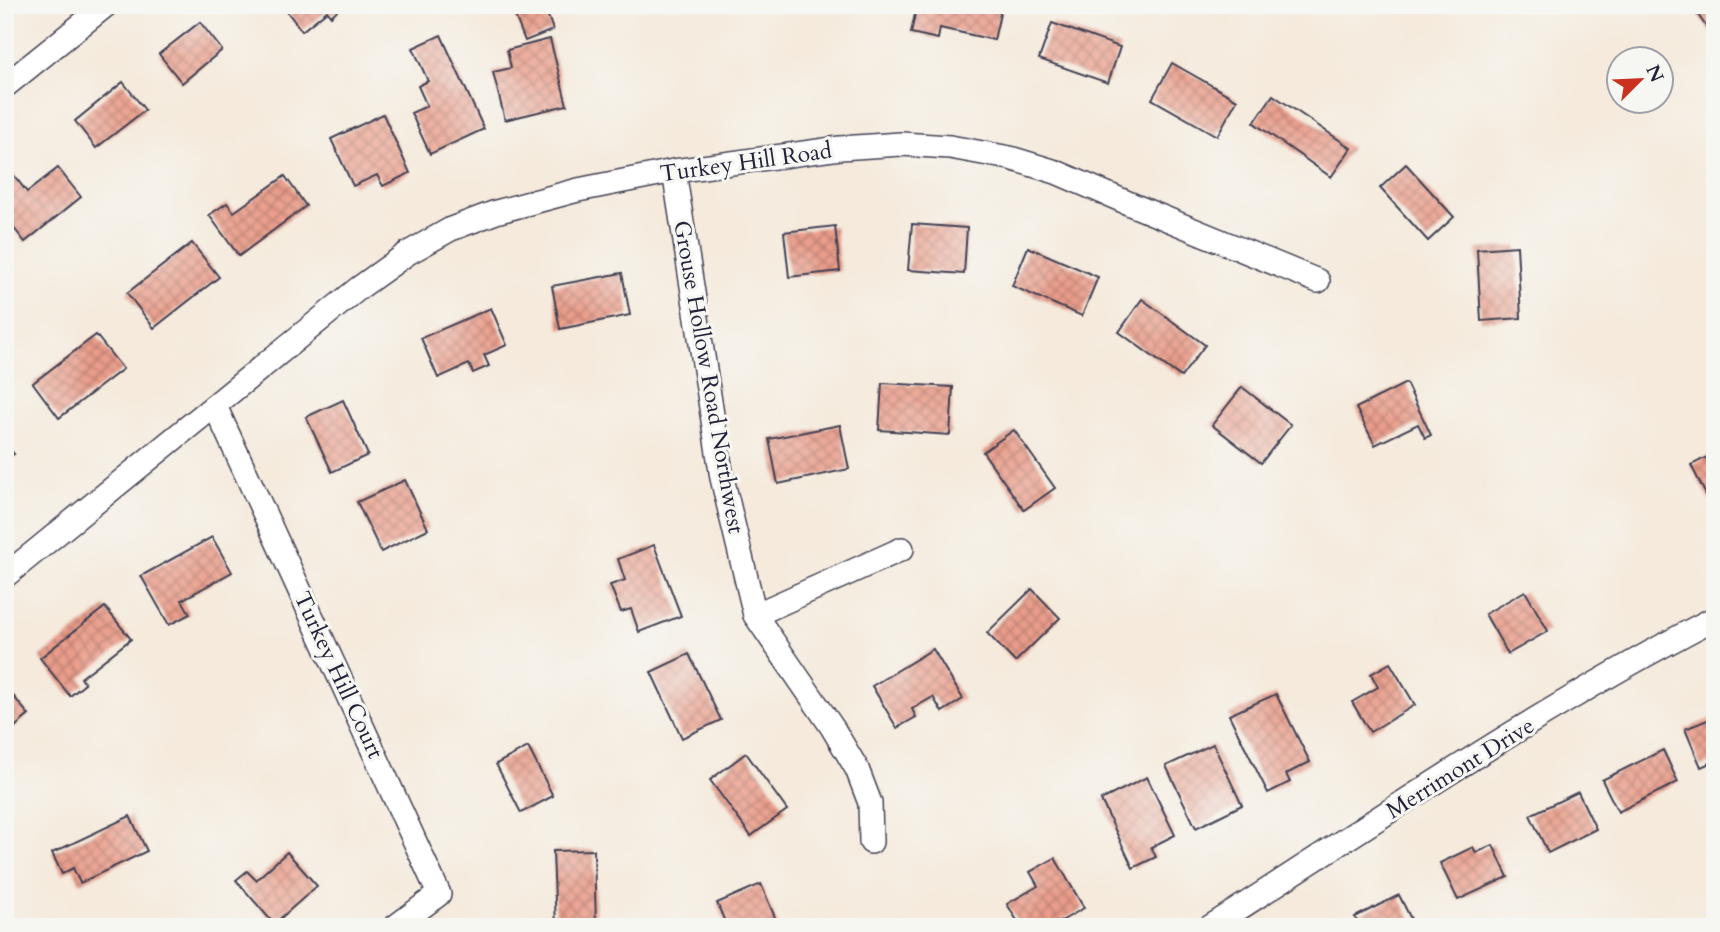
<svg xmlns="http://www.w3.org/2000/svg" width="1720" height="932" font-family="Cardo,serif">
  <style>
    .building { fill: url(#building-cross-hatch) }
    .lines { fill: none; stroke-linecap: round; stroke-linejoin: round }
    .minor-casing { stroke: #424053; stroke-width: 26 }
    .minor { stroke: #fff; stroke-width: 23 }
    .labels { text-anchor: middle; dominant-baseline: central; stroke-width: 6; stroke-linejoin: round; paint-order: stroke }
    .street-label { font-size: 23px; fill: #22223b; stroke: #f6f6f2 }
  </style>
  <defs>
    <pattern id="building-cross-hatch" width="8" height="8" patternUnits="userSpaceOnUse" patternTransform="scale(1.75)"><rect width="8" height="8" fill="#ea9d8a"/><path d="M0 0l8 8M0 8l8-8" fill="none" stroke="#bd8072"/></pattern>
  </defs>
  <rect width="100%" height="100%" fill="#f6f6f2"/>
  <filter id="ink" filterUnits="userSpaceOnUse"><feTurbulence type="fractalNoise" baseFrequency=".0143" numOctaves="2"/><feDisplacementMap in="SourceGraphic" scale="14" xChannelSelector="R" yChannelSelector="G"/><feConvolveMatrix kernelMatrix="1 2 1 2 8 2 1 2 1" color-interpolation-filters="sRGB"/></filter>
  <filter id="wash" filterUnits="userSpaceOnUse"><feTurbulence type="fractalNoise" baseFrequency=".00686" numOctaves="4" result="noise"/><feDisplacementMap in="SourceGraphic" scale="28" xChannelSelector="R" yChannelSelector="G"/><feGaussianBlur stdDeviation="1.57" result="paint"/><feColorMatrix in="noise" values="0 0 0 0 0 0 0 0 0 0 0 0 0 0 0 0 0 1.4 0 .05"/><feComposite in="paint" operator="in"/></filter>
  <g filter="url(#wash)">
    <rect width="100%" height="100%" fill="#f5eadc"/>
    <g id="blocks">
      <g class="building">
        <polygon points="282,5 343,5 331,16 327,11 302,31"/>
        <polygon points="535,5 544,5 553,30 525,41 514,13"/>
        <polygon points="917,5 1002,5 994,40 940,28 938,39 911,33"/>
        <polygon points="1691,5 1715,5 1715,39"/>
        <polygon points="200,22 222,50 182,83 159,54"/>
        <polygon points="1052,23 1120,47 1108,83 1039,59"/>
        <polygon points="441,35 484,129 430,154 411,113 427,106 418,86 428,81 413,48"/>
        <polygon points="550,39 567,105 505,120 493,72 511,68 507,50"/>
        <polygon points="1172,63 1237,100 1217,136 1152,99"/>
        <polygon points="123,82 145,110 96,148 75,121"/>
        <polygon points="1273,95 1351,148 1331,177 1254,123"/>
        <polygon points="383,114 410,173 383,186 377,175 353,186 331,139"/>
        <polygon points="1406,164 1454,217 1428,241 1380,188"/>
        <polygon points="58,168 81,197 25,242 5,217 5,179 12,173 27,192"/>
        <polygon points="285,176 306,206 239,256 209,215 227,203 234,212"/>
        <polygon points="912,224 967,228 964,274 908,270"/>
        <polygon points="835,226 840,271 789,277 784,232"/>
        <polygon points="192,243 219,277 154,328 127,293"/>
        <polygon points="1517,246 1521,318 1481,321 1477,249"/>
        <polygon points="1028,247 1098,277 1082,316 1012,286"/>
        <polygon points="622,273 630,315 560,329 552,286"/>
        <polygon points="1142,299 1205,345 1181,377 1119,332"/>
        <polygon points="491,308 507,345 484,355 489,366 473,373 469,364 438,378 421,338"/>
        <polygon points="96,335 123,369 59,418 33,383"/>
        <polygon points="882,383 953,387 950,435 879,430"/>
        <polygon points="1406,383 1431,435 1425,438 1418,424 1375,445 1356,408"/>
        <polygon points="1242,387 1291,425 1261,463 1212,425"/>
        <polygon points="343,400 368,455 332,472 306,417"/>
        <polygon points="840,425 849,469 778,484 769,439"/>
        <polygon points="1014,430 1055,488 1024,510 983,452"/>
        <polygon points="5,443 14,454 5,460"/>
        <polygon points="1715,453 1715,498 1709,501 1691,465"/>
        <polygon points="405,480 428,529 381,552 357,502"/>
        <polygon points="212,537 232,572 182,600 190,614 169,625 141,576"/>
        <polygon points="654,545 681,616 639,632 631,609 621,612 610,585 625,580 618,559"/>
        <polygon points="1032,589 1060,618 1015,662 987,633"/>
        <polygon points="1525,591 1548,631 1508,654 1485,614"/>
        <polygon points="105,607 131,639 81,678 85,684 70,696 40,658"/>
        <polygon points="933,649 963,699 942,712 933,697 912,709 916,717 897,728 872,686"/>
        <polygon points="689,654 721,720 682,738 651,672"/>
        <polygon points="1390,663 1415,705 1370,732 1352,702 1378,687 1371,674"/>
        <polygon points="5,686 29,715 5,735"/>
        <polygon points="1276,694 1310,762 1286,774 1290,782 1268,793 1229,715"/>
        <polygon points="1715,717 1715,761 1701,767 1685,729"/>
        <polygon points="1213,744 1242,805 1196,828 1166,766"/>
        <polygon points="528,747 553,796 521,813 496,764"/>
        <polygon points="1663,750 1678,782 1618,812 1602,780"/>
        <polygon points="746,753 787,810 751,836 710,780"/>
        <polygon points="1147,777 1175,835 1151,847 1156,857 1133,868 1101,800"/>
        <polygon points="1578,792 1596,829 1548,853 1530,815"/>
        <polygon points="130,816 147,851 80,883 73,868 62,874 52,853"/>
        <polygon points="1493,845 1508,877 1458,900 1440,863 1473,847 1476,853"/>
        <polygon points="594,850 596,927 556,927 553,851"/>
        <polygon points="287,852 317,886 274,924 236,880 247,871 256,880"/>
        <polygon points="1055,858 1084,908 1051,927 1021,927 1007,904 1038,886 1030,872"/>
        <polygon points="761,884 779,927 727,927 717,903"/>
        <polygon points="1399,895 1415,927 1360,927 1355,917"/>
      </g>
    </g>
  </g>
  <g filter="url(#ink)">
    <use href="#blocks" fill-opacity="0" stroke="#424053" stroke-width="2"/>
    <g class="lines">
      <defs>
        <g id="minor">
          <polyline points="5,86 106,5"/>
          <polyline points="674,171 722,478 755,615 832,727 857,769 870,803 871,842"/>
          <polyline points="215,406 439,894 395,927"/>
          <polyline points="5,576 359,288 408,253 451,229 496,212 578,190 674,171 840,148 901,144 950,147 1010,158 1056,172 1135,206 1318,281"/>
          <polyline points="755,615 902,549"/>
          <path d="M 1210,927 C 1376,821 1540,708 1715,618"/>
        </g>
      </defs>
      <use href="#minor" class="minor-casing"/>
      <use href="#minor" class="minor"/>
    </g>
  </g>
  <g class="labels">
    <g class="street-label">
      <text transform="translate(746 162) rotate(-8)">Turkey Hill Road</text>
      <text transform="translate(709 377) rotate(80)">Grouse Hollow Road Northwest</text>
      <text transform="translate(339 675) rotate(65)">Turkey Hill Court</text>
      <text transform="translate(1460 768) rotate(-32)">Merrimont Drive</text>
    </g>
  </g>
  <rect width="1720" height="932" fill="none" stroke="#f6f6f2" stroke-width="28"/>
  <g transform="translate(1640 80) rotate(66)"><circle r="33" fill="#f6f6f2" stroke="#a1a1a9" stroke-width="2"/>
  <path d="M0-5L12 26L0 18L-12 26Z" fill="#c8321e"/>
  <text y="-10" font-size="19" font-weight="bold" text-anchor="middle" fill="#22223b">N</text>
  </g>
</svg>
